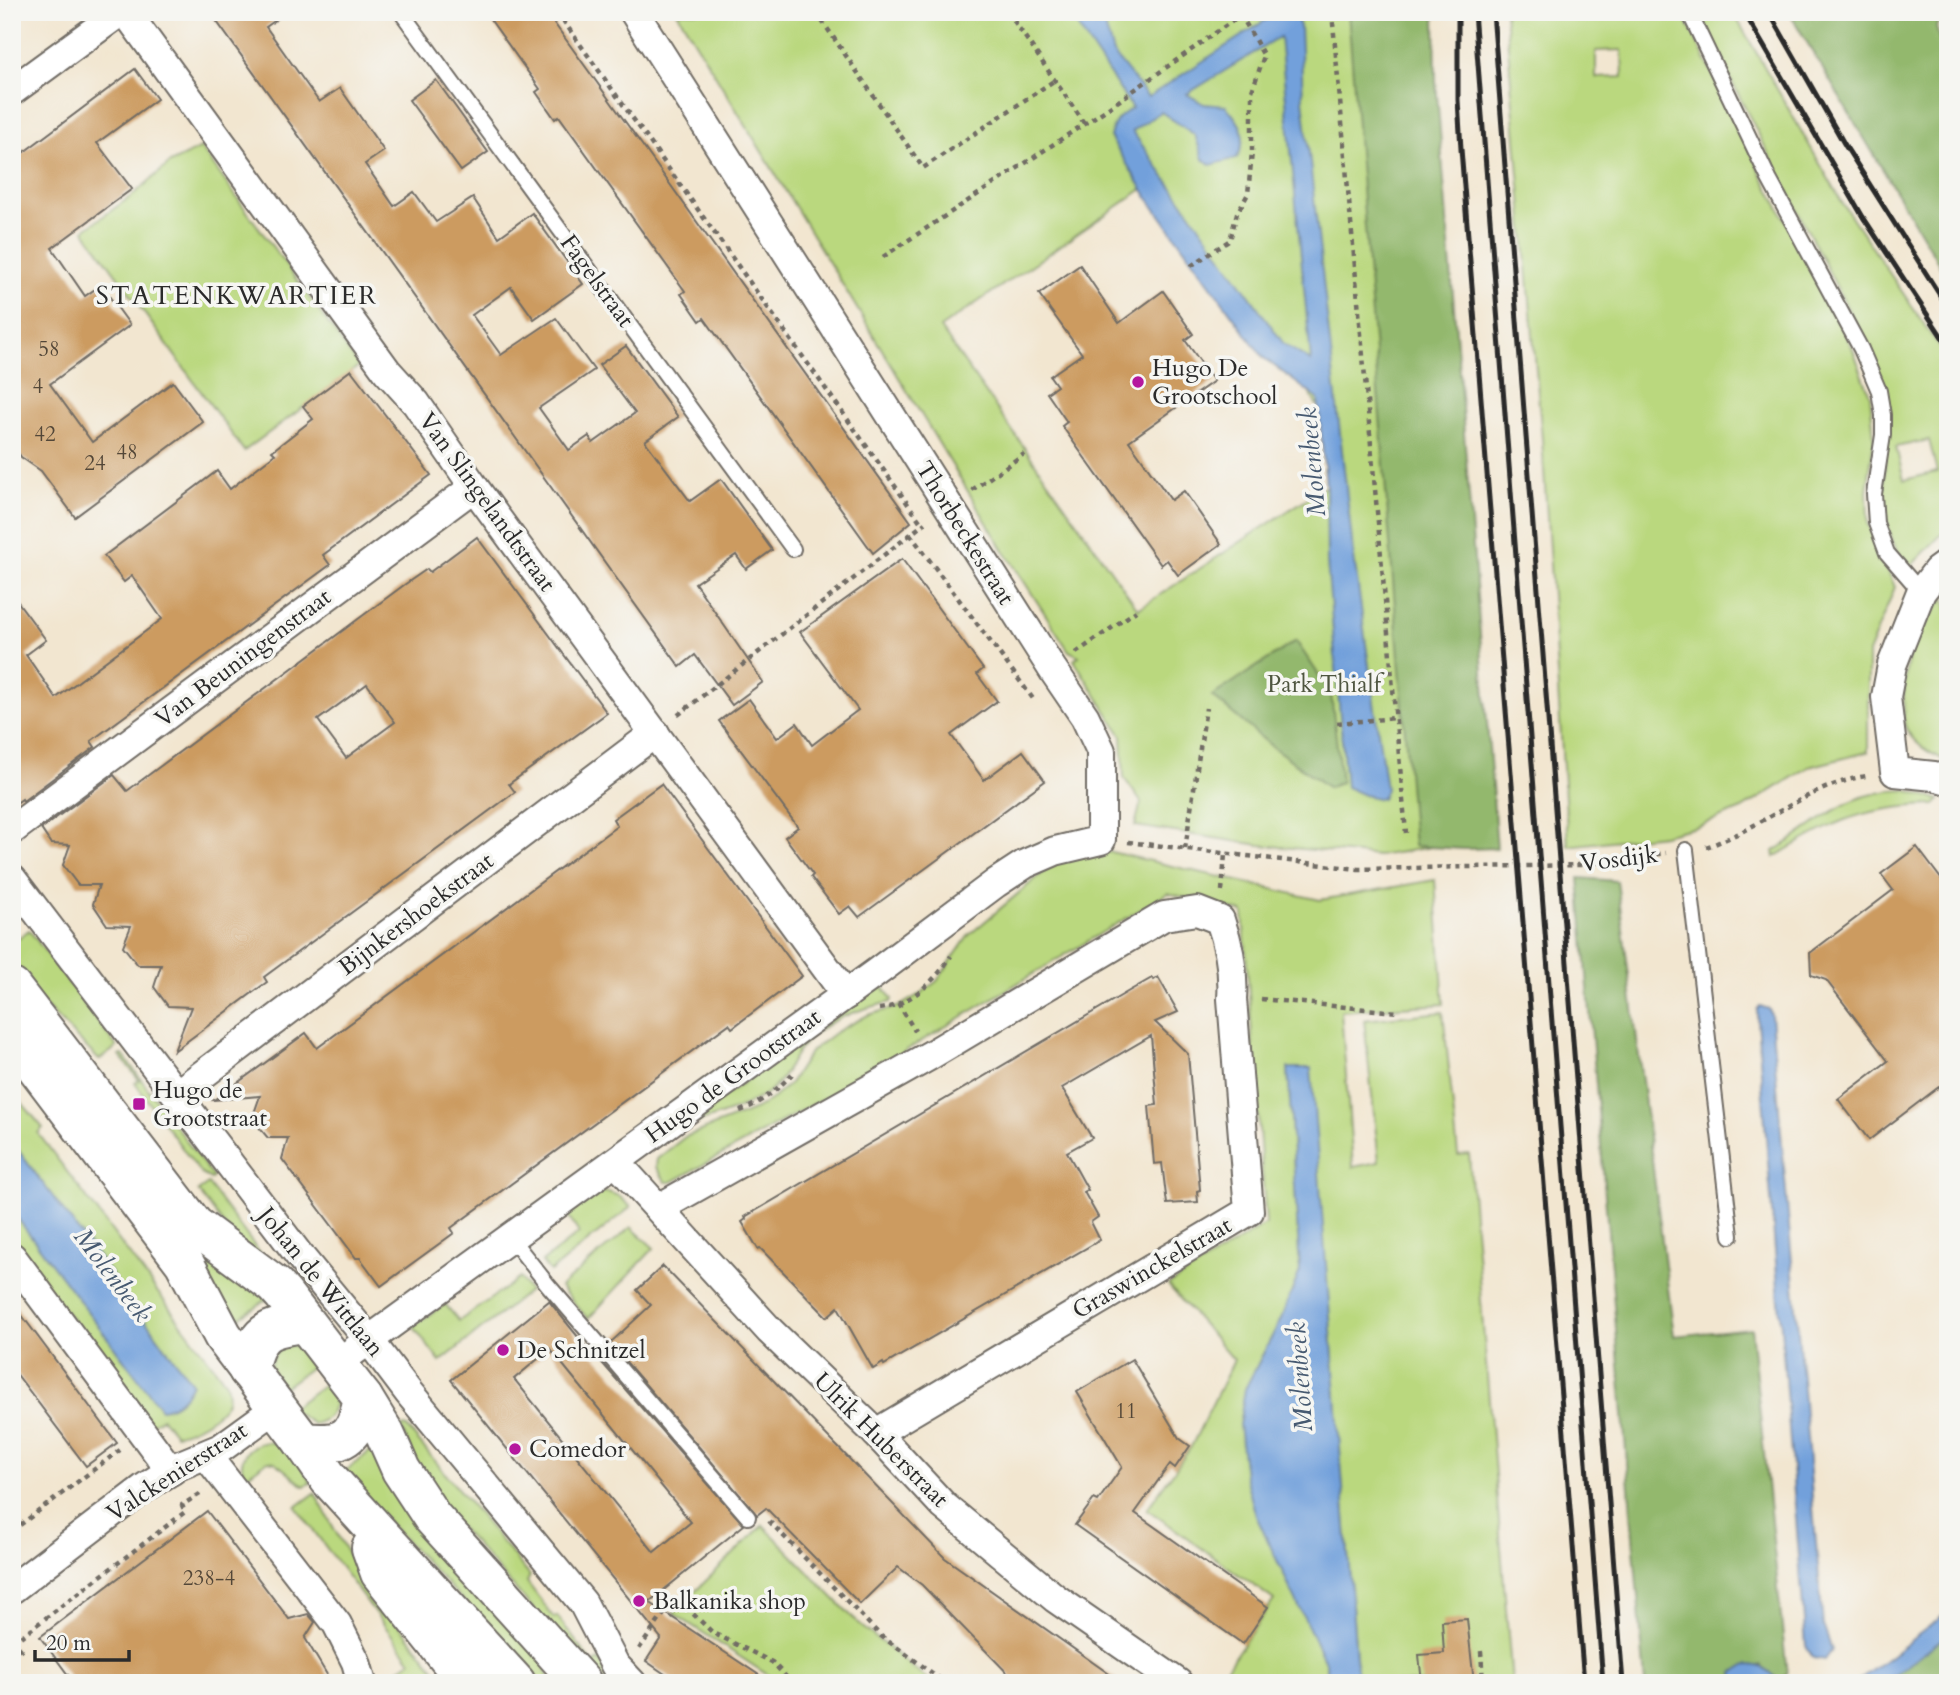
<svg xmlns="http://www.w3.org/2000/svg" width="1960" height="1695" font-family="Cardo,serif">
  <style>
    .green { fill: #bad87e; stroke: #728254; stroke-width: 2; fill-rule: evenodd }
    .forest { fill: #93b86d; stroke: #5f724c; stroke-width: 2 }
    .water { fill: #72a0db; stroke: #4e6683; stroke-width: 2; fill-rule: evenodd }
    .building { fill: #cc9b60; fill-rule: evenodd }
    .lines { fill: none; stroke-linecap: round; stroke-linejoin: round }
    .service-casing { stroke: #716c65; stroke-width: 18 }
    .minor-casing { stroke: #716c65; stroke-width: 32 }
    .secondary-casing { stroke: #716c65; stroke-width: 42 }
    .path { stroke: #716c65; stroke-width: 4.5; stroke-dasharray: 5 5; stroke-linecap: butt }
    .service { stroke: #fff; stroke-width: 14 }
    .minor { stroke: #fff; stroke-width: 28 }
    .secondary { stroke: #fff; stroke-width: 38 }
    .rail { stroke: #2b2b2b; stroke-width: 5 }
    .poi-dot { fill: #b5179e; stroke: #f6f6f2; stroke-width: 2.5 }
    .labels { text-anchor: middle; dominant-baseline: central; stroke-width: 7; stroke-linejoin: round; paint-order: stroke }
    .number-label { font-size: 21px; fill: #534738 }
    .street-label { font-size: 24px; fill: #2b2b2b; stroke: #f6f6f2 }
    .poi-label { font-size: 24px; fill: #2b2b2b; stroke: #f6f6f2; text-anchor: start }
    .park-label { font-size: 24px; fill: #4f5640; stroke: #f6f6f2 }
    .neighbourhood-label { font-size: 26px; letter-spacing: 2px; fill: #2b2b2b; stroke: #f6f6f2 }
    .water-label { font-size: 26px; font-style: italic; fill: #475a71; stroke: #f6f6f2 }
  </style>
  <rect width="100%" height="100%" fill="#f6f6f2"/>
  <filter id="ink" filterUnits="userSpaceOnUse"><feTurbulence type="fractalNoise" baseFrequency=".0143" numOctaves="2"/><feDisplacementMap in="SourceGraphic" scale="14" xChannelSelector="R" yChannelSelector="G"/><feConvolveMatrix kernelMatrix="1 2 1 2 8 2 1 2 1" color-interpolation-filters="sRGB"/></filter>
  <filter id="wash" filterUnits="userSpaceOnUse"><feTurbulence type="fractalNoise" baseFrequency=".00686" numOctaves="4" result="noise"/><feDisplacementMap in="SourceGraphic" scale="28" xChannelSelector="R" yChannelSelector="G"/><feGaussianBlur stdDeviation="1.57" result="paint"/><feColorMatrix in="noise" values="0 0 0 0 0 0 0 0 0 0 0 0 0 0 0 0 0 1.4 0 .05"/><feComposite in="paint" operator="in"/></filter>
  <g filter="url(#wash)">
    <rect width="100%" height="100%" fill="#f2e6d0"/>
    <g class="green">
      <path d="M 677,12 L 1428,12 L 1492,837 L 1378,856 L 1260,845 L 1135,826 L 1141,802 L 1124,778 L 1122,736 L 1074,660 L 1079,656 L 1069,651 L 1003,549 ZM 1143,189 L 1264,358 L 1308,391 L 1319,409 L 1326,486 L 1138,609 L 940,328 Z"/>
      <path d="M 1505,12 L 1682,12 L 1765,181 L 1852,347 L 1870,395 L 1874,439 L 1867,491 L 1868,524 L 1895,587 L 1868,653 L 1868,752 L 1809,767 L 1742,809 L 1696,827 L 1663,835 L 1568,846 L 1542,439 ZM 1622,50 L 1623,77 L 1596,78 L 1596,51 Z"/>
      <path d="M 1696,12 L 1733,12 L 1843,204 L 1948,360 L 1948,531 L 1940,536 L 1908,569 C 1871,515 1888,480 1886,421 C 1886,412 1887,402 1885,393 C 1883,383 1878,372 1875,362 ZM 1929,440 L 1937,472 L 1904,480 L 1896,447 Z"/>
      <polygon points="201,148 359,366 244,451 84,230 133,195 170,163"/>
      <path d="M 1944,597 L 1948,611 L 1948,761 C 1932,755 1914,745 1906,728 C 1901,716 1905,666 1910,653 C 1916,634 1933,614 1944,597 Z"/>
      <path d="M 1906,790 L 1940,800 L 1935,805 C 1864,807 1835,820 1775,857 L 1774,851 C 1824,822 1843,791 1906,790 Z"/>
      <polygon points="1111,852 1320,900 1435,880 1444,1004 1341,1011 1353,1167 1379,1162 1364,1020 1443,1012 1458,1155 1469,1154 1512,1683 1358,1683 1310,1068 1288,1069 1300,1271 1280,1321 1245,1389 1326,1664 1327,1683 1216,1683 1274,1600 1147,1509 1191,1447 1234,1360 1168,1285 1266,1224 1243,912 1168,893 850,1084 672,1182 666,1182 656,1167 657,1159 685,1137 756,1109 773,1098 790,1083 811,1051 836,1032 868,1015 898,1007 920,994 937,981 969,935 1059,859 1068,856"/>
      <polygon points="12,929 19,938 29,930 117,1047 99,1060 17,978 12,972"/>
      <path d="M 880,983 L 892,999 L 891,1002 C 859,1009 823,1020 801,1047 C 791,1060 786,1076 774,1087 C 750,1109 711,1117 681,1128 Z"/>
      <polygon points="12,996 272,1296 228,1325"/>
      <polygon points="123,1055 213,1177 211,1179 201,1174 135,1083 139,1080 120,1056"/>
      <path d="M 12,1091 L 43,1128 L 38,1133 L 226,1383 C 227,1389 229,1395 227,1401 C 222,1415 190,1433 175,1434 L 162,1418 L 150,1425 L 12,1240 L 12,1211 L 161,1409 C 176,1407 186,1397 192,1383 L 12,1142 Z"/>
      <polygon points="208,1184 269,1265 234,1238 198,1191"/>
      <polygon points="608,1192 619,1196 631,1207 550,1272 542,1262 579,1233 566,1213 592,1193"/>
      <polygon points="631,1227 654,1248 588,1319 560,1287"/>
      <polygon points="520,1278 529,1291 440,1362 413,1326 445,1304 459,1321"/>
      <path d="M 288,1345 L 304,1346 L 322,1359 L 278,1392 C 270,1371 263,1356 288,1345 Z"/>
      <path d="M 332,1379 C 339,1399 336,1419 313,1424 L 290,1409 Z"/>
      <polygon points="406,1426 530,1576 527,1582 554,1618 557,1616 593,1664 599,1660 616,1683 608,1683 567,1646 427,1491 401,1427"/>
      <path d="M 266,1442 C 292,1443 300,1463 311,1483 L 304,1486 L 275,1462 L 267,1461 L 245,1477 C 236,1459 248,1445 266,1442 Z"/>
      <polygon points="379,1444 537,1650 548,1675 547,1683 542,1683 342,1474"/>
      <polygon points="315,1493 360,1577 446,1683 384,1683 389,1676 411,1661 296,1507"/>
      <polygon points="763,1525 860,1625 932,1683 780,1683 673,1613"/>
    </g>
    <g class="forest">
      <polygon points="1348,12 1435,12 1436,81 1497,848 1464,849 1414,846"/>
      <polygon points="1789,12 1944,12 1936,27 1948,68 1948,279"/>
      <polygon points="1296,641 1331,693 1341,782 1329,788 1270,745 1212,696"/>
      <polygon points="1579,878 1617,881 1674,1336 1751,1328 1787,1675 1777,1679 1761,1665 1734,1673 1732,1683 1645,1683"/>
      <polygon points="1948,1634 1948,1683 1885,1683"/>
    </g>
    <g class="water">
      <path d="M 1068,12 L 1101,12 L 1113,53 L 1148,97 L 1278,12 L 1295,15 L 1300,26 L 1303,99 L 1353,550 L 1386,789 L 1382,799 L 1364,795 L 1346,787 L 1327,562 L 1326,486 L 1318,399 L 1264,358 L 1254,345 L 1152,204 L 1110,137 C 1113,121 1120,116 1132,108 ZM 1280,37 L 1311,361 L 1284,344 L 1132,131 L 1161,112 L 1195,135 L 1203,159 L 1211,165 L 1237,158 C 1249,134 1242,125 1226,106 L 1204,104 L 1187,94 Z"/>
      <polygon points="1760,1006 1769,1009 1771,1015 1823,1625 1832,1650 1825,1660 1813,1658 1806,1646 1757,1021 1757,1010"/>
      <polygon points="1288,1068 1311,1068 1358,1683 1327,1683 1326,1664 1256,1516 1245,1476 1239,1425 1245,1389 1280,1321 1300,1271"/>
      <path d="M 12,1142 L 192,1383 C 186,1397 175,1407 161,1409 L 12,1211 Z"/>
      <polygon points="1948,1612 1948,1634 1885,1683 1855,1683"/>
      <path d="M 1747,1665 C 1760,1665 1772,1670 1779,1683 L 1732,1683 L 1734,1673 Z"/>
    </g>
    <g id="blocks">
      <g class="building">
        <polygon points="210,12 287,12 266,27 319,102 340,88 384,151 365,164 394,206 414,192 436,222 473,198 499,237 532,213 583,284 534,319 511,287 472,315 501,355 556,318 594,370 539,408 569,450 589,436 593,443 635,413 599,365 626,346 678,417 645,441 690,501 721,479 772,550 746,569 736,555 695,583 763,682 732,705 695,655 680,667"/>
        <polygon points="485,12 546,12 642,145 911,522 873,553 704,318 700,321 681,294 685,291 559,116 555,119 536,92 540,89"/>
        <polygon points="135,69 157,99 97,143 132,189 52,248 85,296 101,285 130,325 50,384 92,442 173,382 203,422 75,517 41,471 21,457 12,443 12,161"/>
        <polygon points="436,80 488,152 461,171 409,100"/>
        <polygon points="1080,265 1119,323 1163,291 1193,334 1185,340 1214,381 1129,441 1171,500 1184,491 1221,544 1178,575 1167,560 1161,565 1062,426 1067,422 1047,393 1057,386 1050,376 1082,354 1039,294"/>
        <polygon points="351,370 431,475 323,555 330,565 91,741 95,747 23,801 22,799 12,806 12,594 46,640 26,655 56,698 162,619 132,576 124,582 104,556 217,471 230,489 275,454 272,451 313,419 303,406"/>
        <path d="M 477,537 L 607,713 L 509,784 L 515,792 L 264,977 L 267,982 L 174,1051 L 191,1007 L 168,1006 L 154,987 L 161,965 L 138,965 L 123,946 L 131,926 L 107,925 L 93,904 L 99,885 L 78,885 L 63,865 L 70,845 L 51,844 L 41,829 L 114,775 L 127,791 L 404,585 L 427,569 L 430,572 ZM 367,684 L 395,722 L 346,758 L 318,720 Z"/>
        <polygon points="902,559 983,669 977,674 997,701 951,735 984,780 1023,751 1045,781 859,917 850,906 839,914 811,877 813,875 785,837 798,827 719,721 749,699 777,738 797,723 812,745 858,710 800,632"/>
        <polygon points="661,784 802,976 732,1028 729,1024 451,1228 454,1233 381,1286 360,1258 356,1258 282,1159 288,1138 268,1138 252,1119 260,1096 214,1100 306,1033 317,1048 617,826 613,819"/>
        <polygon points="1917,847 1948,888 1948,1080 1869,1140 1838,1099 1888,1061 1826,980 1811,975 1810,953 1893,890 1881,874"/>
        <polygon points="1158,977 1178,1012 1155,1022 1188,1054 1200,1190 1197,1191 1198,1202 1167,1204 1162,1163 1154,1164 1149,1106 1157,1105 1151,1036 1062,1088 1092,1138 1067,1152 1088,1190 1084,1192 1098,1217 1091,1222 1100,1240 884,1365 883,1363 873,1369 838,1307 827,1317 760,1248 758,1249 742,1222 746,1219 745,1217 1129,991 1152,978 1154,980"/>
        <polygon points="663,1266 945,1558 1122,1683 1017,1683 922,1585 898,1567 860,1604 766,1508 757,1515 610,1343 651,1305 637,1290"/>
        <path d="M 549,1301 L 591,1353 L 595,1357 L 596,1356 L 744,1525 L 649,1602 L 771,1683 L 678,1683 L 646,1661 L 661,1638 L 451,1380 ZM 550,1349 L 691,1522 L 654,1552 L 514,1379 Z"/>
        <polygon points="12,1302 117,1443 86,1466 12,1368"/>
        <polygon points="1132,1359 1179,1438 1190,1446 1175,1468 1170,1464 1135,1513 1268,1607 1243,1644 1075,1525 1094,1499 1098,1501 1122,1467 1077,1392"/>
        <polygon points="207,1511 289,1619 308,1614 315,1622 305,1638 332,1683 74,1683 40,1637"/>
        <polygon points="1467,1619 1474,1683 1422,1683 1419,1655 1444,1653 1442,1621"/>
      </g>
    </g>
  </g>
  <g filter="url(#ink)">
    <use href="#blocks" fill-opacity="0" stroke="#716c65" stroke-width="2"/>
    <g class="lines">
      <defs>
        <g id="service">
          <polyline points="401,12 793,549"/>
          <polyline points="1689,12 1769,179 1861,349 1879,391 1883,415 1883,435 1874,494 1876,523 1887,553 1921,592"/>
          <polyline points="1686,850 1731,1236"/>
          <polyline points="510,1237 548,1285 748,1517"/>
        </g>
        <g id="minor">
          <polyline points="126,12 387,371 416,403 474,487 846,995"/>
          <polyline points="12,91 120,12"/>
          <polyline points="1948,563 1937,571 1921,592 1892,665 1886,697 1895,772 1934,776 1948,780"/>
          <polyline points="12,830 474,487"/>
          <polyline points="12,879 299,1255 369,1340 409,1393 583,1603 615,1665 632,1683"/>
          <polyline points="177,1094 655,733"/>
          <polyline points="616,1162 770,1331 876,1433 944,1506 1055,1598 1178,1683"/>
          <path d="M 659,1208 L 929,1056 L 1164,916 L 1197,911 L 1220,920 C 1229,945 1234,971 1232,999 L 1249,1211 L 876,1433"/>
          <polyline points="12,1257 171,1471"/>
          <polyline points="336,1364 877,972 996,883 1025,864 1055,851 1101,840 1101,751 1085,717 1053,670 634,12"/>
          <polyline points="207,1456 337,1624 356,1662 362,1683"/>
          <polyline points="12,1589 144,1488 178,1466 221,1448 276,1408"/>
        </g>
        <g id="secondary">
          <polyline points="12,988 194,1225 275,1285 283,1294 363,1398 385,1434 401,1470 432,1517 582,1683"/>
          <polyline points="12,1035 184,1262 223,1336 303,1442 329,1479 516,1683"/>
          <path d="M 248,1370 C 257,1331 266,1328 304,1323"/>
          <path d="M 303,1442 C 344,1446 355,1440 363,1398"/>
          <polyline points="371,1548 380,1573 468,1683"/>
        </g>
      </defs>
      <use href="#service" class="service-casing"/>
      <use href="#minor" class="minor-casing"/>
      <use href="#secondary" class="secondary-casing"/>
      <g class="path">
        <polyline points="557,12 920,521"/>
        <polyline points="816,12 923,168 1055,80"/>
        <polyline points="1008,12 1084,123"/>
        <polyline points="1332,12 1406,833"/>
        <polyline points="883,257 1113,105 1245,12"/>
        <polyline points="1191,266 1230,240 1237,213 1248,194 1252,152 1252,91 1264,56 1241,15"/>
        <polyline points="972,490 1024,454"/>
        <polyline points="910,534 1034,700"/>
        <polyline points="1076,653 1136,611"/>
        <polyline points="678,715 925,523"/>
        <polyline points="1337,723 1396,718"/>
        <polyline points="1128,842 1358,869 1583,865 1666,853"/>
        <path d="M 1706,847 C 1762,828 1807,786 1866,776"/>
        <polyline points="1185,849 1206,708"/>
        <polyline points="1222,891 1225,854"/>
        <polyline points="1261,999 1397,1012"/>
        <polyline points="898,1003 915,1031"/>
        <path d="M 879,1009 C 909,1005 935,982 951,956"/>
        <path d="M 740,1111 C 761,1103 777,1090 792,1074"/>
        <polyline points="769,1521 881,1636 946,1683"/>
        <polyline points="12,1531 120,1450"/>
        <polyline points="639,1649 668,1608 672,1605 678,1604 686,1607 713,1633 772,1662 792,1683"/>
        <polyline points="1481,1651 1483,1683"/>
        <polyline points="12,1656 21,1650 14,1642 185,1512 182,1505 200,1494"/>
        <polyline points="12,1679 17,1683"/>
      </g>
      <use href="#service" class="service"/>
      <use href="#minor" class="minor"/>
      <use href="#secondary" class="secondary"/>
      <g class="rail">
        <polyline points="1458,12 1458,100 1461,149 1584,1683"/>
        <polyline points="1474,12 1603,1683"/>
        <polyline points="1493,12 1623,1683"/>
        <polyline points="1744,12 1863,217 1948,346"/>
        <polyline points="1769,12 1846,147 1948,308"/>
      </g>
    </g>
  </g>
  <g class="poi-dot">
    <circle cx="1138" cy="382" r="7"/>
    <rect x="132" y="1097" width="14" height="14" rx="3.5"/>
    <circle cx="503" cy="1350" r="7"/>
    <circle cx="515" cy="1449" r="7"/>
    <circle cx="639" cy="1601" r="7"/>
  </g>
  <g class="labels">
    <g class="number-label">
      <text x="49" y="349">58</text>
      <text x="38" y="386">4</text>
      <text x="45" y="434">42</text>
      <text x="127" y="452">48</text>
      <text x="95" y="463">24</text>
      <text x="1126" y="1411">11</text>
      <text x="209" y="1578">238-4</text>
    </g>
    <g class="street-label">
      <text transform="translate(597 281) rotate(54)">Fagelstraat</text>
      <text transform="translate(487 502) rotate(54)">Van Slingelandtstraat</text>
      <text transform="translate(965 533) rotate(58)">Thorbeckestraat</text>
      <text transform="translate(243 658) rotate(-37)">Van Beuningenstraat</text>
      <text transform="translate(1619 859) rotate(-7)">Vosdijk</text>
      <text transform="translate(416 914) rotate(-37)">Bijnkershoekstraat</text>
      <text transform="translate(733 1076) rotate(-36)">Hugo de Grootstraat</text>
      <text transform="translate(1152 1268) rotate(-30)">Graswinckelstraat</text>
      <text transform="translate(321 1282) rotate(51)">Johan de Wittlaan</text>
      <text transform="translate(881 1440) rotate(45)">Ulrik Huberstraat</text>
      <text transform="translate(177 1472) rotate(-33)">Valckenierstraat</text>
    </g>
    <g class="poi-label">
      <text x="1152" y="368">Hugo De<tspan x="1152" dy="28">Grootschool</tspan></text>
      <text x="153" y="1090">Hugo de<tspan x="153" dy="28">Grootstraat</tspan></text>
      <text x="517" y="1350">De Schnitzel</text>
      <text x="529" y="1449">Comedor</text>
      <text x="653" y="1601">Balkanika shop</text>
    </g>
    <g class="park-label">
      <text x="1324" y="684">Park Thialf</text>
    </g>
    <g class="neighbourhood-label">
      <text x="237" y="295">STATENKWARTIER</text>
    </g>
    <g class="water-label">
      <text transform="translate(1312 462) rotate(-95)">Molenbeek</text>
      <text transform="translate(113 1275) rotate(53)">Molenbeek</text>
      <text transform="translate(1300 1377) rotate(-94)">Molenbeek</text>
    </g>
  </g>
  <rect width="1960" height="1695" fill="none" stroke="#f6f6f2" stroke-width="42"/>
  <path d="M35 1650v10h94v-10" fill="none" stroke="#2b2b2b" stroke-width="3.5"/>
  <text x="46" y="1650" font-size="21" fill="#2b2b2b" stroke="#f6f6f2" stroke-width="5" paint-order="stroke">20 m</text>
</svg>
